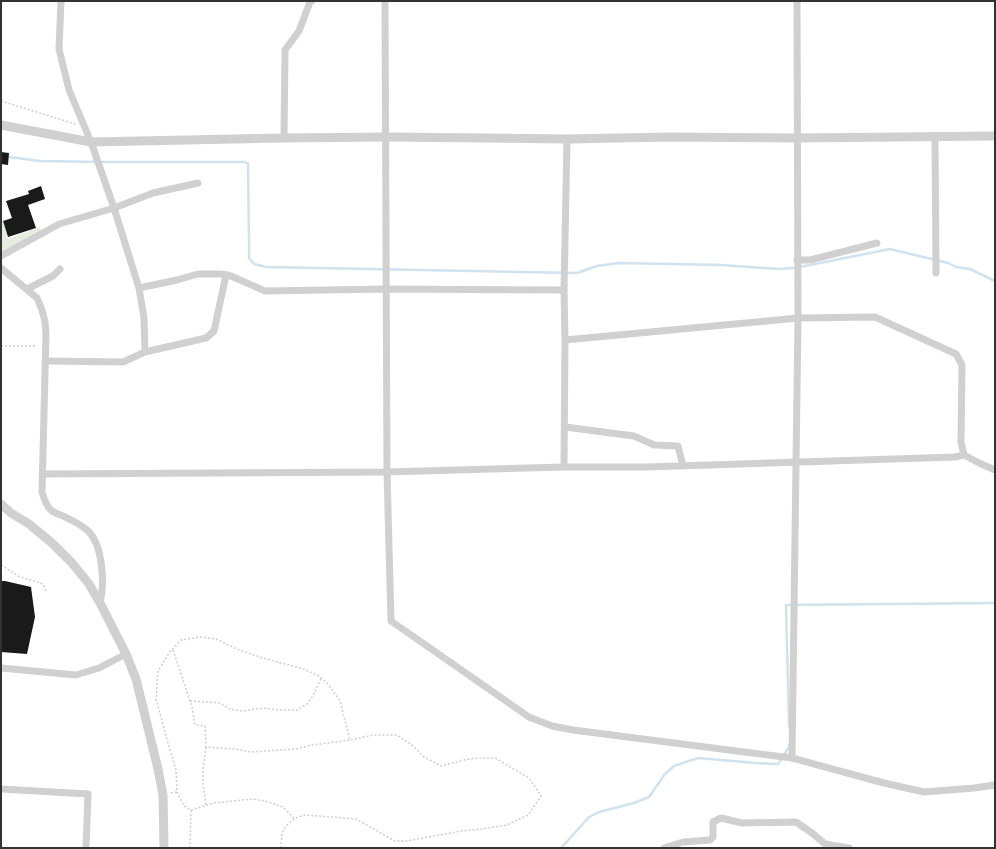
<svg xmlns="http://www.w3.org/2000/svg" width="996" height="849" font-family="Quicksand,sans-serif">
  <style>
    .green { fill: #e6ecdf }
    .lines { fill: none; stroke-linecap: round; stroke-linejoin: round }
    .stream { stroke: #cfe2ee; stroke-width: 2.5 }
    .building { fill: #1a1a1a }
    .path { stroke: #cdcdcd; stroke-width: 1.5; stroke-dasharray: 2 2; stroke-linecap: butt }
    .minor { stroke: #d0d0d0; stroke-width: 7 }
    .tertiary { stroke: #d0d0d0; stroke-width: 9 }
  </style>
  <rect width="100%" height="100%" fill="#fff"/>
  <polygon class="green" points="1,215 8,239 40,227 41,232 1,252"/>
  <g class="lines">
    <g class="stream">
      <polyline points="1,156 40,161 102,162 245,162 248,164 249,239 249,258 254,264 266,267 577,273 597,266 618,263 721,265 779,269 795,268 890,249 948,263 956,267 970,269 995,281"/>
      <polyline points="789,726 786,605 995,603"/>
      <polyline points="561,848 589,817 599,812 634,803 649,797 665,774 674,766 698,758 755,763 778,764 789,747 789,745"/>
    </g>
  </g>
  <g class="building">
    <polygon points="1,152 9,153 8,165 1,164"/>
    <polygon points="41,186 45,199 28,205 36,228 8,237 3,221 12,218 6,201 29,194 28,191"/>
    <polygon points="1,581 5,581 31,587 35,617 27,654 1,652"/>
  </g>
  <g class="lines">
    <g class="path">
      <polyline points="1,101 75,124"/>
      <polyline points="1,346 37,346"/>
      <polyline points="1,565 18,576 43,584 46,591"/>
      <polyline points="173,650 192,707 195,725 205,726 206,747 235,749 251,752 296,749 312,745 350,740"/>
      <polyline points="190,701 220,703 230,709 242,711 264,708 279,710 297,710 307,704 313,696 321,678"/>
      <polyline points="206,747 203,769 203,785 206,805"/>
      <polyline points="177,792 184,806 191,810 190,848"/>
      <polyline points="171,793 177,792 176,770 168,743 156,699 158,671 169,653 181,640 200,637 216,639 239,650 263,658 304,669 319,676 328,684 340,701 350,740 373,735 397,735 412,745 424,757 441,766 464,760 477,758 495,758 529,778 541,796 528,815 507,825 482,829 461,831 407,841 395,841 356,819 305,815 295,818 286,826 282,833 281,848"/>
      <polyline points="191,810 214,803 252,799 265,801 283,807 294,818"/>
    </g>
    <g class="minor">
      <polyline points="61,1 59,49 69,90 91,142 114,208 139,288 177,280 198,274 221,274 231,276 265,291 386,289 564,290"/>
      <polyline points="385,1 387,472 391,621 529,717 552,726 573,730 792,758 884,783 924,792 974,788 995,785"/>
      <polyline points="935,136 936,273"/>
      <polyline points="284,138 285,50 299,31 310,2 312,1"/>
      <polyline points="1,256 59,224 114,208 153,193 198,183"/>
      <polyline points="797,260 810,260 877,243"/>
      <path d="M 1,268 L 37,298 L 42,310 L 45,322 L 46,334 L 42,492 C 44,498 46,507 52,511 C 55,513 60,515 63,516 C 71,520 80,524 87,530 C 103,544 105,584 100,603"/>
      <polyline points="139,288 144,318 145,352 206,338 214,331 226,275"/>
      <polyline points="27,289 53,276 60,269"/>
      <polyline points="565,340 798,318 875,317 956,354 962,365 961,442 964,455"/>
      <polyline points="45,361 123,362 145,352"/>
      <polyline points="565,427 634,436 654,445 678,446 683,466"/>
      <polyline points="564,467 565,340 564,290 567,139"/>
      <polyline points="43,474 387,472 564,467 646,467 955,457 964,455 979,463 995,470"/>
      <polyline points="1,668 76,675 99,668 126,654"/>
      <polyline points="792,758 798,318 797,1"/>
      <polyline points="1,789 88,794 86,848"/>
      <polyline points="664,848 683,842 710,840 713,837 713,822 721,818 742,823 796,822 812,833 825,844 849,848"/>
    </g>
    <g class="tertiary">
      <polyline points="1,125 91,142 284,138 386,137 567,139 670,137 797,138 995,136"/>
      <polyline points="1,504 11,513 29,524 52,543 72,563 89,584 100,603 126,654 136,679 158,769 163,795 164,848"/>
    </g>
  </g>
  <rect width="996" height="849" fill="none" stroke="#333333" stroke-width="4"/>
</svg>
